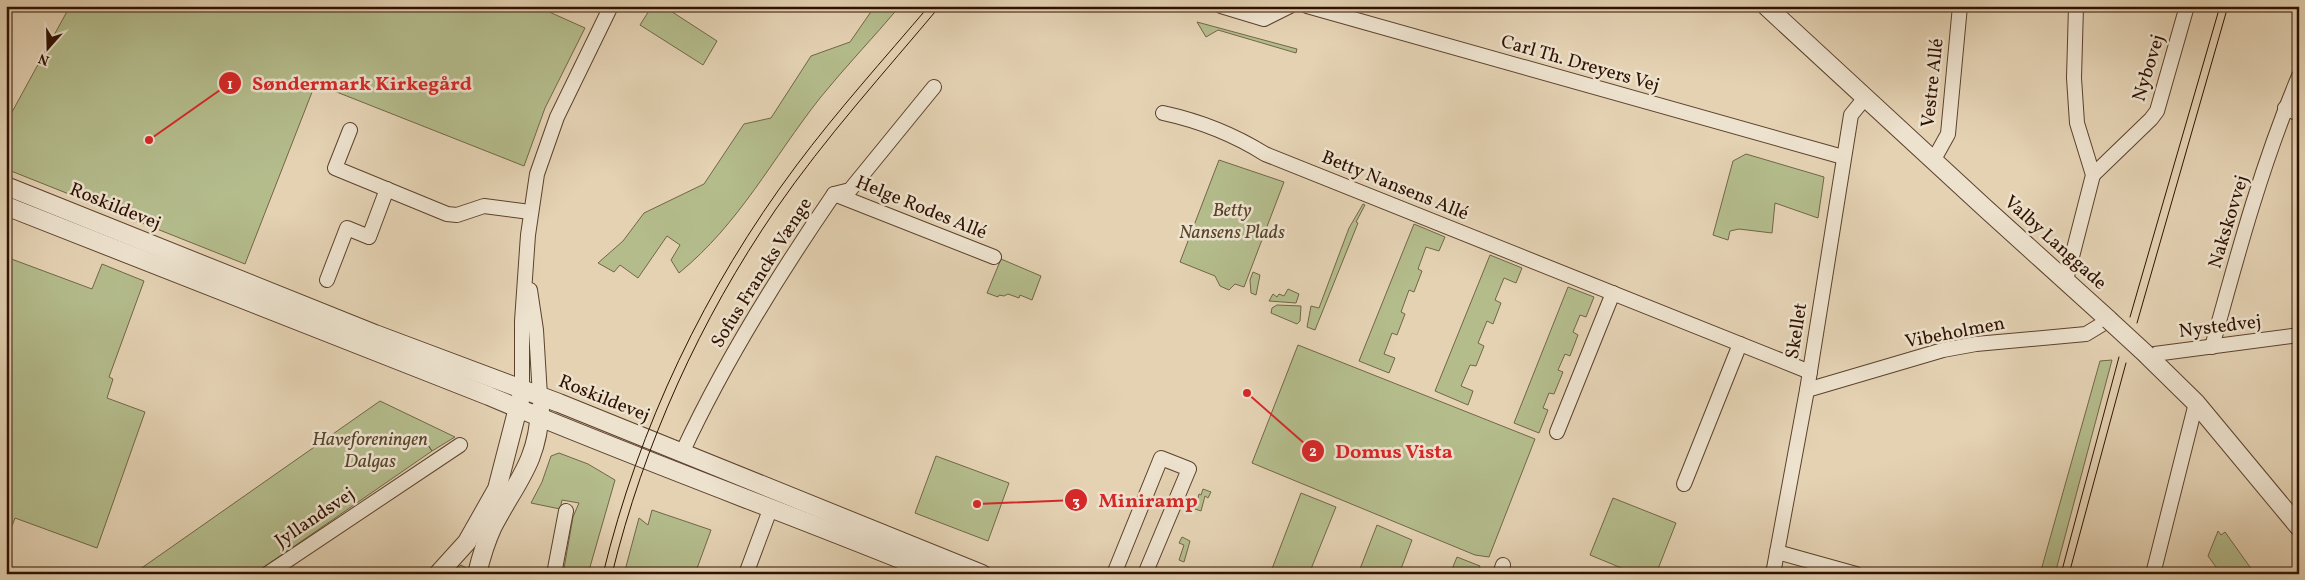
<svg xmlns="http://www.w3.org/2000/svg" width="2305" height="580" font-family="Vollkorn,serif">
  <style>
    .green { fill: #b4bc8c; stroke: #726646 }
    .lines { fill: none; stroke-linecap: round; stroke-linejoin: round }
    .minor-casing { stroke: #5d412d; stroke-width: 16 }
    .tertiary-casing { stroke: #5d412d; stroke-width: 20 }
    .minor { stroke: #ede2ce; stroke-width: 14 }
    .tertiary { stroke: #ede2ce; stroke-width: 18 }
    .tram { stroke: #301100; stroke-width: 1 }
    .tertiary-bridge-casing { stroke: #5d412d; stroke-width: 20; stroke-linecap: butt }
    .tertiary-bridge { stroke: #ede2ce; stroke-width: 18 }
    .labels { text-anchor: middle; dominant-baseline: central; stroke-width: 5; stroke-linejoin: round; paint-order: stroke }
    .street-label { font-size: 19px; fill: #301100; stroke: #ede2ce }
    .park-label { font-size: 19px; font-style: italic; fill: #58442a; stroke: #ede2ce }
    .leader { fill: none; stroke: #d62828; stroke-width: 2 }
    .callout-dot { fill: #d62828; stroke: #ede2ce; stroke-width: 2 }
    .mark-label { font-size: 15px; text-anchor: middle; font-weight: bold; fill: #fff }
    .callout-label { font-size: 20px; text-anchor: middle; font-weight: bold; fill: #d62828; stroke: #ede2ce; stroke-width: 5; stroke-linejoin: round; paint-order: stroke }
  </style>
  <rect width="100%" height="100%" fill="#e4d2b3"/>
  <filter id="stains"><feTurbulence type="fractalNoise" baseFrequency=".004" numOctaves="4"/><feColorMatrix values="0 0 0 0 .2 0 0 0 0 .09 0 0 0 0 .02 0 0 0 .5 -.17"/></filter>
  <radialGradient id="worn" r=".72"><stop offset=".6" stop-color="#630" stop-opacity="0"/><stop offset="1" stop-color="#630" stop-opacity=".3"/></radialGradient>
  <g class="green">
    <polygon points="70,6 536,6 585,28 545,108 524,166 329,89 324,90 314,87 245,264 6,169 6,123"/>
    <polygon points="652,6 663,6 717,41 703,65 640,25"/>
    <path d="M 875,6 L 900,6 C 874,37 845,67 820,98 C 772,159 740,223 679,273 L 671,260 L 680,245 L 667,236 L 638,278 L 620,265 L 614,272 L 598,263 L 623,241 L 644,213 L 704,184 L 744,124 L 771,118 L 811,56 L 850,42 Z"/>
    <polygon points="1197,22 1297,49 1296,53 1218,30 1206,37"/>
    <polygon points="1746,154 1824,177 1818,218 1775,203 1772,233 1739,229 1730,231 1728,240 1713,235 1733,161"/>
    <polygon points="1219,160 1284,182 1244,287 1235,284 1229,290 1220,286 1215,276 1180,262"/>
    <polygon points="1363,204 1365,205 1356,222 1358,223 1315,330 1307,327 1311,306 1319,308 1349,228"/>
    <polygon points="1414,224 1445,237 1439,251 1426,247 1418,269 1422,271 1414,292 1409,290 1401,312 1405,314 1397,335 1392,333 1384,354 1395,358 1389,373 1359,361"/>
    <polygon points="1490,255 1522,268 1516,283 1504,278 1495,300 1501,303 1493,324 1487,321 1478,343 1484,346 1476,366 1470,365 1461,386 1473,391 1468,405 1435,391"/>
    <polygon points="6,257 92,289 102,264 144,281 109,377 113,379 107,398 145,412 97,548 15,518 6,542"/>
    <polygon points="1001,259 1041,276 1032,300 1020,295 1019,298 1008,294 1004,296 999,295 998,297 987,293"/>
    <polygon points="1253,272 1260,275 1256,295 1251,293 1250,280"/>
    <polygon points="1568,287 1594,297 1586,317 1580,315 1573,332 1578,335 1570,356 1565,354 1558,370 1563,372 1554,394 1549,393 1543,408 1548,410 1539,433 1514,423"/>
    <polygon points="1288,289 1299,294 1296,303 1269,301 1273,294 1277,297 1279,294 1284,296"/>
    <polygon points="1277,305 1301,306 1300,321 1297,324 1271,313 1272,308"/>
    <polygon points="1298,345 1535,439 1489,557 1475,555 1252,463"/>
    <polygon points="2112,360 2055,574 2040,574 2100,361"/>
    <polygon points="380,401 455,437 432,451 424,439 432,451 254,574 133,574"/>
    <polygon points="559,453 588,464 615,480 588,574 563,574 573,517 579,503 562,500 560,509 531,503 542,482 551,456"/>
    <polygon points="936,456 1009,483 988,541 915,513"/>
    <polygon points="1203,489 1211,492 1208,498 1205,496 1201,511 1195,509 1199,494 1201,495"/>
    <polygon points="1301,493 1336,507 1309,574 1270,574"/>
    <polygon points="1613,498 1676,523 1656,574 1636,574 1590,555"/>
    <polygon points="652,510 711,530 695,574 624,574 639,518 648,525"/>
    <polygon points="1377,525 1412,540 1399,574 1358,574"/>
    <polygon points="2218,531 2221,535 2225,532 2255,574 2221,574 2208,556"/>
    <polygon points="1182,537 1190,541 1184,562 1179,560 1184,545 1179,543"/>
    <polygon points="1457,557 1480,566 1478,574 1450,574"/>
    <polygon points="461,565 468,569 468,574 449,574"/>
  </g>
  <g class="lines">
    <defs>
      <g id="minor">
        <polyline points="1221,6 1264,19 1290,6"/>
        <polyline points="1307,6 1843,157"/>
        <polyline points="2285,108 2299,114"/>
        <path d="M 1163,113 C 1200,121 1233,134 1265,154 L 1810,372"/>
        <polyline points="350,130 335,168 447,214 457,215 484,206 530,212"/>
        <polyline points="1933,161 1948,134 1960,6"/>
        <polyline points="2093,175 2151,119 2157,111 2187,6"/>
        <polyline points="834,194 994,257"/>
        <polyline points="327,280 347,228 369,237 387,189"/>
        <polyline points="2066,280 2093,175 2077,123 2074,78 2076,6"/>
        <polyline points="530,290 536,330 540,396"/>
        <path d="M 2212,347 C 2237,256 2262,163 2299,76"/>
        <polyline points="2147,355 2299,335"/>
        <polyline points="522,389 522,321 528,235 537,174 557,117 611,6"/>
        <polyline points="1807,390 1943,350 1976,344 2086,334 2109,320"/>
        <polyline points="1557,432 1613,293"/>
        <path d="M 682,453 C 724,362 777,277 834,194 L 850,190 L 934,87"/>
        <polyline points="1684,484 1740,344"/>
        <polyline points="1777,552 1856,574"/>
        <polyline points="267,574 460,445"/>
        <polyline points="554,574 566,511"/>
        <polyline points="746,574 771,507"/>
        <polyline points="1114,574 1161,458 1189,469 1145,574"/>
        <polyline points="1500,574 1503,565"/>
        <polyline points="1773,574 1807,390 1851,115 1864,99"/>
        <polyline points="2153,574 2196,403"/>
      </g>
      <g id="tertiary">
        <polyline points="1766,6 1985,208 2109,320"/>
        <polyline points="6,186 375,334 559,403 982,574"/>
        <path d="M 6,206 L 489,396 C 637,459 788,513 937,574"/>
        <polyline points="2147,355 2196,403 2299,527"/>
        <polyline points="438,574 467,542 497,489 520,400"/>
        <path d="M 477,574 C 481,557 486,541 493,526 C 516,482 538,462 540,409"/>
      </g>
    </defs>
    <use href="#minor" class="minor-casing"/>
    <use href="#tertiary" class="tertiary-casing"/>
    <use href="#minor" class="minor"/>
    <use href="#tertiary" class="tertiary"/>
    <g class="tram">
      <polyline points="2130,317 2220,6"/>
      <polyline points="2137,323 2228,6"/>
      <path d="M 603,574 C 639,426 705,288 796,166 C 837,111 884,59 929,6"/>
      <path d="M 612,574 C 644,443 700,320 776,209 C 825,138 884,73 940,6"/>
      <polyline points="2061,574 2119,357"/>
      <polyline points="2069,574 2126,363"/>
    </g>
    <defs>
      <polyline id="tertiary-bridge" points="2109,320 2147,355"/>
    </defs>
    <use href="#tertiary-bridge" class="tertiary-bridge-casing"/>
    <use href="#tertiary-bridge" class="tertiary-bridge"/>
  </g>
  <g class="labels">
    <g class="street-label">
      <text transform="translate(1580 64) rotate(16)">Carl Th. Dreyers Vej</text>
      <text transform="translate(2149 68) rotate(-73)">Nybovej</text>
      <text transform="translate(1933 83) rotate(-84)">Vestre Allé</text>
      <text transform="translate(1395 186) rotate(22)">Betty Nansens Allé</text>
      <text transform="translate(115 207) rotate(22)">Roskildevej</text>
      <text transform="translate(921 208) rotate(22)">Helge Rodes Allé</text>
      <text transform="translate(2229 222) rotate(-73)">Nakskovvej</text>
      <text transform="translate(2055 243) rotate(42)">Valby Langgade</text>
      <text transform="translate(762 273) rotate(-58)">Sofus Francks Vænge</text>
      <text transform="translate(2220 327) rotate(-7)">Nystedvej</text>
      <text transform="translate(1797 331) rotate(-81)">Skellet</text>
      <text transform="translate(1955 333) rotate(-11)">Vibeholmen</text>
      <text transform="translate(604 399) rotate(22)">Roskildevej</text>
      <text transform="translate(315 518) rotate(-34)">Jyllandsvej</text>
    </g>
    <g class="park-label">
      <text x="1232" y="211">Betty<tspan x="1232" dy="22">Nansens Plads</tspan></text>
      <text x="370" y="440">Haveforeningen<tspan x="370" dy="22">Dalgas</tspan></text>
    </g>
  </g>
  <path class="leader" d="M149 140L230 83M1247 393L1313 451M977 504L1076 500"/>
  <g class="callout-dot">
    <circle cx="149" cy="140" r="5"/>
    <circle cx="1247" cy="393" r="5"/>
    <circle cx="977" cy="504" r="5"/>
    <circle cx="230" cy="83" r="12"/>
    <circle cx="1313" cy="451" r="12"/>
    <circle cx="1076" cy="500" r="12"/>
  </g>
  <g class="mark-label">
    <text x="230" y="89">1</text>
    <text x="1313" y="456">2</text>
    <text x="1076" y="506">3</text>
  </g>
  <g class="callout-label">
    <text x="362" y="90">Søndermark Kirkegård</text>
    <text x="1394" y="458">Domus Vista</text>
    <text x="1148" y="507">Miniramp</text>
  </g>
  <rect width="2305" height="580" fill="none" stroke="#e4d2b3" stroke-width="25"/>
  <rect x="8" y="8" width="2290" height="565" fill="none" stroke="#301100" stroke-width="2.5"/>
  <rect x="12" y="12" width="2280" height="555" fill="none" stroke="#301100"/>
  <g transform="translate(48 48) rotate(200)" stroke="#ede2ce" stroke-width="4" paint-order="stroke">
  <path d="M0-4L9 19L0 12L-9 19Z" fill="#301100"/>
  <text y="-8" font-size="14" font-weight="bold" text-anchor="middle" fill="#301100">N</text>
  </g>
  <rect width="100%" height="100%" filter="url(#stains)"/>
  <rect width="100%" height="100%" fill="url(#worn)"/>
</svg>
